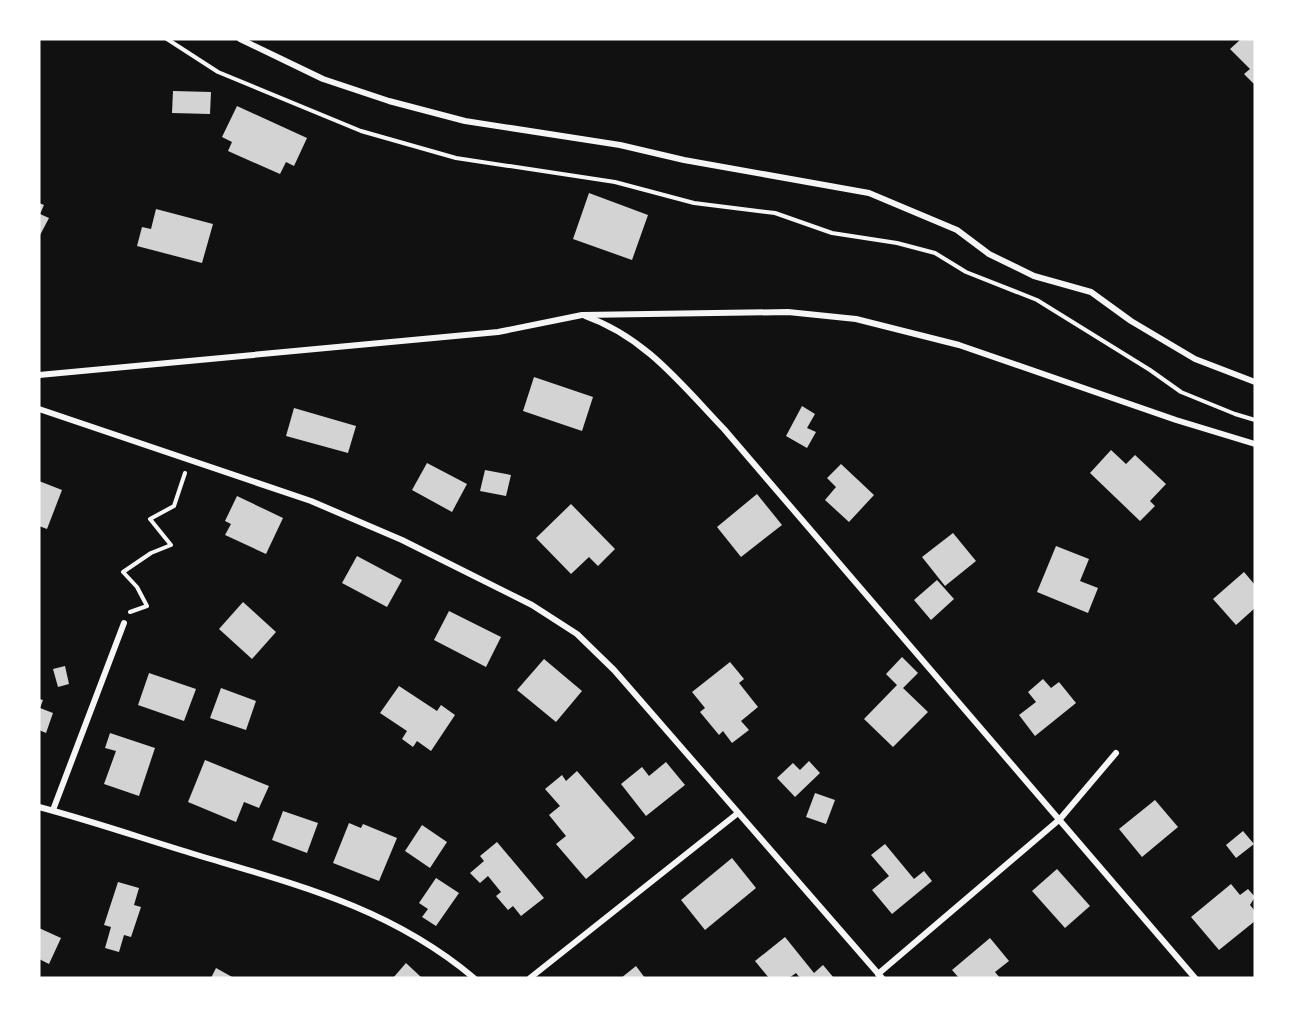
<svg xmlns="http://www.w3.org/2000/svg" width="1294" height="1017" font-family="'PT Sans Narrow',sans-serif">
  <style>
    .building { fill: #d3d3d3 }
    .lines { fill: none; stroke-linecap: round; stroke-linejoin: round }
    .path { stroke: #f5f5f5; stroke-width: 4 }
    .minor { stroke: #f5f5f5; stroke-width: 6 }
  </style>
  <rect width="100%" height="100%" fill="#111"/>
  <g class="building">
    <polygon points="1241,39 1255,39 1255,85 1244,74 1250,69 1230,49"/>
    <polygon points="173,91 211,92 210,114 172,113"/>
    <polygon points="237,106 307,138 294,166 286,162 280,174 228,151 232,142 222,137"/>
    <polygon points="589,193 648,215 632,260 573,239"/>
    <polygon points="39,203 44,205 40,214 49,218 39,237"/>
    <polygon points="156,209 213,224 202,263 137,246 142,227 151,229"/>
    <polygon points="534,377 593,397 582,431 523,411"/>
    <polygon points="802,406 815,414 807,428 816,432 807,448 786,436"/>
    <polygon points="294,408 356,426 348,453 286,436"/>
    <polygon points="1111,450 1126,464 1135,455 1166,484 1150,501 1155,506 1140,521 1090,473"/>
    <polygon points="427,463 467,484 452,512 412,490"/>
    <polygon points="841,464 874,495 849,522 825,500 836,487 827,478"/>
    <polygon points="485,470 511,475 506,496 480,491"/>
    <polygon points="39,481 62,490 47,529 39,526"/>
    <polygon points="757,494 782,525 741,557 717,527"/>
    <polygon points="237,496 283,518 266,554 225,535 231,524 225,521"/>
    <polygon points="571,504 615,549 598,566 589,557 571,574 536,538"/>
    <polygon points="953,533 976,561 945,586 922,557"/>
    <polygon points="1056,546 1089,559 1080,581 1098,588 1088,613 1037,592"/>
    <polygon points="357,556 402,580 387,607 342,583"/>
    <polygon points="1244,572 1255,585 1255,608 1236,625 1213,599"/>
    <polygon points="937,580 954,599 931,620 914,600"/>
    <polygon points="243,602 276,632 252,659 219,629"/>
    <polygon points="449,611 501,637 486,667 434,640"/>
    <polygon points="902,657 918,673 903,688 928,712 893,747 864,719 897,685 886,674"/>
    <polygon points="544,659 582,691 556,722 517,690"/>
    <polygon points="730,662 744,679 739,683 758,707 741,721 749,730 732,743 723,731 719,735 700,712 705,708 692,692"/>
    <polygon points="65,666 69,684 58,687 53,669"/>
    <polygon points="149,673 196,689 184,721 138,705"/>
    <polygon points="1043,679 1051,688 1059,682 1076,703 1035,736 1019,715 1036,702 1028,692"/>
    <polygon points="399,686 437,711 441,705 455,715 431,751 417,741 413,747 402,739 407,731 380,713"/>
    <polygon points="221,688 256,701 246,730 210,718"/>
    <polygon points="39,699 43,700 40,708 53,713 46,733 39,730"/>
    <polygon points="110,733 155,748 139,796 104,784 116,751 105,748"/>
    <polygon points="205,760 269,786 259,808 244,802 236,822 188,802"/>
    <polygon points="809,761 820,773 795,797 777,778 793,763 800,770"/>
    <polygon points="666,762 685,785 646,816 621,784 642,767 649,776"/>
    <polygon points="577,771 635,838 586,879 556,844 566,836 549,815 560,806 545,789 562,775 566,781"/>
    <polygon points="815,793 835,800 826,824 806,817"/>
    <polygon points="1155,800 1178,827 1142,857 1119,829"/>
    <polygon points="283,811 318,823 307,853 272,840"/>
    <polygon points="349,823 361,828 363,824 397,838 379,881 333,863"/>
    <polygon points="422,825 447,842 430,868 405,851"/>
    <polygon points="1243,831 1254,844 1236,858 1226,845"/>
    <polygon points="497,842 544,898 521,916 513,906 508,910 496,896 501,892 488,876 480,883 470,873 484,861 480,856"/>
    <polygon points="885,844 914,879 924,871 932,881 892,914 872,890 889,876 871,855"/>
    <polygon points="732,858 756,888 705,930 681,900"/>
    <polygon points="1057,869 1090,906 1065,928 1032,891"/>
    <polygon points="436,878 459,893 436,926 422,917 428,909 419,903"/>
    <polygon points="118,882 139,888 134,905 141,907 131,937 124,935 119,952 105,948 111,927 104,925"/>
    <polygon points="1231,884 1240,895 1248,889 1255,897 1250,905 1255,911 1255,921 1219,950 1191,917"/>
    <polygon points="39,928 61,938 49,964 39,959"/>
    <polygon points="785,937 814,973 823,965 834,978 800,978 796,973 789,978 769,978 755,961"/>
    <polygon points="990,938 1009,961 995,972 1000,978 959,978 952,970"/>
    <polygon points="406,963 422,978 393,978"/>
    <polygon points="636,966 645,978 621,978"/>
    <polygon points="216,968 234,978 211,978"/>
  </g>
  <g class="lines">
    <g class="path">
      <polyline points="167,39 218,72 361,131 456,158 615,182 694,203 775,213 832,233 897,243 935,253 966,272 1037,300 1150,370 1181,392 1235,414 1255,420"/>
      <polyline points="130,612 147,606 137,587 123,572 151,553 171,545 150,519 174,506 185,473"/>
    </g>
    <g class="minor">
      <polyline points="240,39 323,79 389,101 465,121 620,145 684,160 869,193 957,230 989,254 1034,276 1091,292 1131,321 1195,359 1255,382"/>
      <path d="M 585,316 C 645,337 681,384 724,429 L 1195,978"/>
      <polyline points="39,375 498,332 582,315 788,312 856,319 959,345 1176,420 1255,444"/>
      <polyline points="39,409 311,501 402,540 532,605 577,634 614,670 882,978"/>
      <path d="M 39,807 C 92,821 144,839 197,855 C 298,885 391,908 474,978"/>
      <polyline points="53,810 124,623"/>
      <polyline points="878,974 1060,819 1116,753"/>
      <polyline points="530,978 738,813"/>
    </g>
  </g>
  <rect width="1294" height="1017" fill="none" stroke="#ffffff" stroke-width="81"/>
</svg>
